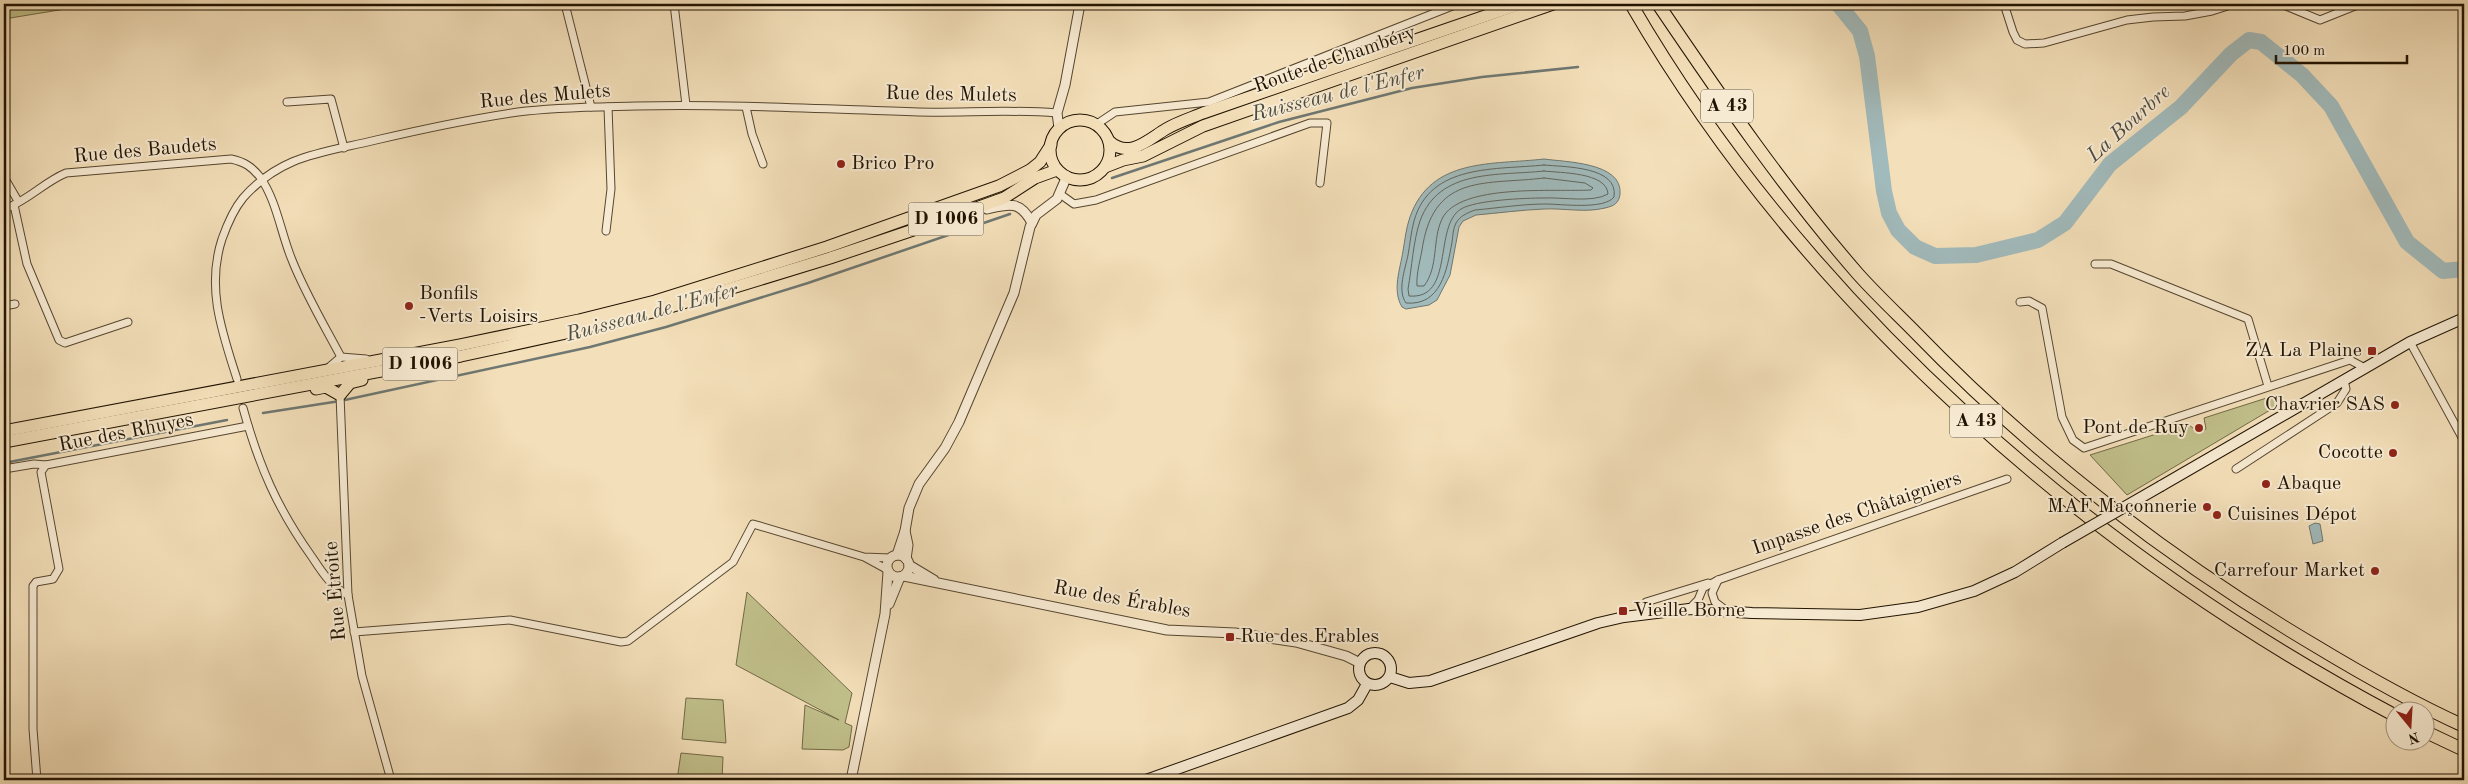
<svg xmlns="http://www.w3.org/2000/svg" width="2468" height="784" font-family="'Old Standard TT',serif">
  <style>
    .green { fill: #c1c08b; stroke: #716a46 }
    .water { fill: #a1babb; stroke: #6e7771 }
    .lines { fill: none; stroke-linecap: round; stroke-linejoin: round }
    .shore { stroke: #61665e; stroke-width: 1 }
    .stream { stroke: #6e7771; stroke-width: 2.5 }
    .river { stroke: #a1babb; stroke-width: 16 }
    .minor-casing { stroke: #56462f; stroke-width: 9 }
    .tertiary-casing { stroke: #56462f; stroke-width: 11 }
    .secondary-casing { stroke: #211301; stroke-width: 12 }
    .primary-casing { stroke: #211301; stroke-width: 13 }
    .motorway-casing { stroke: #211301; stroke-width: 14 }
    .minor { stroke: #f7ead2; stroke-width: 7 }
    .tertiary { stroke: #f7ead2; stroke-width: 9 }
    .secondary { stroke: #f7ead2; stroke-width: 10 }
    .primary { stroke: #f3dfb9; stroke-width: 11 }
    .motorway { stroke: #f3dfb9; stroke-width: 12 }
    .secondary-bridge-casing { stroke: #211301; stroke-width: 12; stroke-linecap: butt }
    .secondary-bridge { stroke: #f7ead2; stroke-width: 10 }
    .poi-dot { fill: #8f2418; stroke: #f7ead2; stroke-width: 2 }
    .labels { text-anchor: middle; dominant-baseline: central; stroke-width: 4; stroke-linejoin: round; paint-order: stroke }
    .shield { fill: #f7ead2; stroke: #615440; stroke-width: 1 }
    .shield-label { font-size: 19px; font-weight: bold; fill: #211301 }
    .street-label { font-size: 20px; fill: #211301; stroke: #f7ead2 }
    .poi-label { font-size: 20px; fill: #211301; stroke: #f7ead2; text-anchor: start }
    .water-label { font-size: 21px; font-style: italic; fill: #4e4d42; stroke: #f7ead2 }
  </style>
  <rect width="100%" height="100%" fill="#f3dfb9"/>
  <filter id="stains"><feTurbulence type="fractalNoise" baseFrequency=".004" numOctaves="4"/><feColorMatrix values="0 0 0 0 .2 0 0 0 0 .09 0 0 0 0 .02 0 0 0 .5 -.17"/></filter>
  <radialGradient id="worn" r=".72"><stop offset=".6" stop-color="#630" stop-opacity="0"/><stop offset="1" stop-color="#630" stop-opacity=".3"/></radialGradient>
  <g class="green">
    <polygon points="4,4 96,4 4,19"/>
    <polygon points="2276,395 2282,403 2127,495 2090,455 2188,424 2199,433 2206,429 2204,418"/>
    <polygon points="747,592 852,693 845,723 852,726 849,747 843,750 802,749 805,705 839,720 736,665"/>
    <polygon points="686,698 723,700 726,743 682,739"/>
    <polygon points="681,753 723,757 722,780 677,780"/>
  </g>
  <g class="water">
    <path d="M 1544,159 C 1564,162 1623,162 1620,194 C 1619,203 1614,206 1605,208 C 1585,213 1564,208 1544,209 C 1521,210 1498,213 1476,215 L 1463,221 L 1459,227 L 1450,275 L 1437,300 L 1429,305 L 1406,309 L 1402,307 C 1392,290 1400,270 1403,251 C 1405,240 1406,228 1410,217 C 1431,157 1493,165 1544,159 Z"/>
    <polygon points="2315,523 2320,524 2323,541 2313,544 2309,526"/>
  </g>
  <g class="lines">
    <g class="shore">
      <path d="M 1544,165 C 1564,167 1619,166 1614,197 C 1604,210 1561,204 1546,204 C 1522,204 1498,208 1475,210 C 1467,213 1460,216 1456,223 C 1453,228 1453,236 1452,242 C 1447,270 1441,306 1406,303 C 1397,290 1405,270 1408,255 C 1410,244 1411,232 1414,221 C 1430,163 1497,170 1544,165 Z"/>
      <path d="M 1544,171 C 1560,173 1607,172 1608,194 C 1593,203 1562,197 1544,198 C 1525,198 1476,200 1461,209 C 1433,226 1455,300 1409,296 L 1408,289 C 1412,267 1413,242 1420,221 C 1439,168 1499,176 1544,171 Z"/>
      <path d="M 1544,178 L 1585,183 L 1593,188 L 1591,190 C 1556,192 1459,183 1442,219 C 1432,240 1439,266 1424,286 L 1417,286 C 1416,273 1421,258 1423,244 C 1436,173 1487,185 1544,178 Z"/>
    </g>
    <g class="stream">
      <polyline points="1112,178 1279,122 1412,88 1482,77 1578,67"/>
      <polyline points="263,413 340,401 590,347 666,327 808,283 1010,214"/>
      <polyline points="4,463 227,420"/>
    </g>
    <polyline class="river" points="1838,4 1860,31 1867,56 1884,191 1889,213 1898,230 1915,247 1935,256 1976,255 2038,240 2065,223 2110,164 2181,107 2231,54 2249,40 2261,42 2302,75 2331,106 2407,242 2443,271 2464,269"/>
    <defs>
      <g id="minor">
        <polyline points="565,4 591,107"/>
        <polyline points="674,4 686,105"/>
        <polyline points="2004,4 2013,32 2017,40 2025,44 2044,43 2127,20 2153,17 2185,16 2212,11 2234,4"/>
        <polyline points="2281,4 2320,20 2360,4"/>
        <polyline points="287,102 331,99 344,148"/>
        <polyline points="746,107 752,134 763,164"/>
        <polyline points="1097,124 1115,112 1209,102 1455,5"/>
        <polyline points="4,177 18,201"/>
        <polyline points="1060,194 1074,204 1096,200 1310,123 1327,123 1320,183"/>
        <polyline points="14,205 27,264 59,340 65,343 128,322"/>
        <path d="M 4,209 C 26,202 44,182 66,173 L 231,159 C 245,162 252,167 260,177 C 277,201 281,234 292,260 C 305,293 324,325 341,357"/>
        <polyline points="606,231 611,189 608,107"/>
        <polyline points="2095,264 2111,264 2248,319 2268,386"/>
        <polyline points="2020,302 2029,301 2042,308 2062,417 2073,440 2084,448 2350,360 2365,368"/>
        <polyline points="4,306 15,304"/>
        <polyline points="2410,342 2464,441"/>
        <polyline points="327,369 341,357 366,359"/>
        <path d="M 237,379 C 222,332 206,288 222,239 C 227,225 233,210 243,198 C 282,154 323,153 376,140 C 423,129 470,119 518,112 C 556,107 596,107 636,106 C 730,104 824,109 918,112 C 964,113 1011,109 1057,113"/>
        <polyline points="340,395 348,595 362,676 391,780"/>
        <path d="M 243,408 C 259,466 277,508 312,557 C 322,572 331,587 348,595"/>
        <polyline points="4,469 34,464 46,465"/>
        <polyline points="2236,469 2337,403 2346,389 2344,380"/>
        <polyline points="866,558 888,570"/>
        <polyline points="1718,580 1712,593 1715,602 1727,611"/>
        <polyline points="1689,609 1698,600 1703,588 1718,580 2007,479"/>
        <polyline points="1641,615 1646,602 1708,583"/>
        <polyline points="354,632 510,620 621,642 628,641 733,562 753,524 864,557 890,558"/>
        <polyline points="37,780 33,729 33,586 36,582 53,579 59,569 41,472 46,465 248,426"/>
      </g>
      <g id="tertiary">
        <polyline points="1059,128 1057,113 1065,85 1080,4"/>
        <path d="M 987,209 C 1009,204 1020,200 1032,223"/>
        <polyline points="905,531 908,545 906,559"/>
        <circle cx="898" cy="566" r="11"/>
        <polyline points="897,555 905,531 909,508 919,484 945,448 959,422 1014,293 1030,227 1036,215 1057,199 1067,176"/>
        <polyline points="909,565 934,580"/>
        <polyline points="904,576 1167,630 1235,633 1296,642 1346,656 1360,663"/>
        <polyline points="889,604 900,577"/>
        <polyline points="851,780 885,614 888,572"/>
      </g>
      <g id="secondary">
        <polyline points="2161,486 2410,342 2464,318"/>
        <circle cx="1375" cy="669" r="16"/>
        <polyline points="1390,677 1409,683 1430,681 1598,623 1624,617 1689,609 1752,613 1860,615 1918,607 1974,591 2015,572 2062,543"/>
        <polyline points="1146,780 1348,708 1358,700 1367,684"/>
      </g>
      <g id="primary">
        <circle cx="1080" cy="150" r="30"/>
        <path d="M 1109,141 C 1129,160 1149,139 1166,129 C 1178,122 1191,118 1203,113 L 1520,4"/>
        <polyline points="1105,167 1123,160 1143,156 1203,126 1553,4"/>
        <polyline points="316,389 326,387 340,395 350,383 362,380"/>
        <polyline points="4,431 460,345 579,320 655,301 827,247 999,186 1030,170 1040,162 1051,145"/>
        <polyline points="4,442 461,356 580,330 657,311 830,258 940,221 1004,198 1035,178 1057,170"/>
      </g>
      <g id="motorway">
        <path d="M 1631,4 C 1806,305 2090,554 2396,716"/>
        <path d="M 1658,4 C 1721,97 1784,189 1858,274 C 1875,293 1894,311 1912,329 C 2031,452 2167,558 2314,645 C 2362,674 2413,703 2464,726"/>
        <polyline points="2426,732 2464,750"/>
      </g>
    </defs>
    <use href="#minor" class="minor-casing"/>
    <use href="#tertiary" class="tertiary-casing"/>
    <use href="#secondary" class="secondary-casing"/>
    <use href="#primary" class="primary-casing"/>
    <use href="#motorway" class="motorway-casing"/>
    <use href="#minor" class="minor"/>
    <use href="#tertiary" class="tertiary"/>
    <use href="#secondary" class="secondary"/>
    <use href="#primary" class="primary"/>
    <use href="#motorway" class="motorway"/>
    <defs>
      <polyline id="secondary-bridge" points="2062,543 2161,486"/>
    </defs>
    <use href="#secondary-bridge" class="secondary-bridge-casing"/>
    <use href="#secondary-bridge" class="secondary-bridge"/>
  </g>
  <g class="poi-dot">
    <circle cx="841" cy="164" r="5"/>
    <circle cx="409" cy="306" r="5"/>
    <rect x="2367" y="346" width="10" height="10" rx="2.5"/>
    <circle cx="2395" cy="405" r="5"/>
    <circle cx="2199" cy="428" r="5"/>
    <circle cx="2393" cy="453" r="5"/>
    <circle cx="2266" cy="484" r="5"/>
    <circle cx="2207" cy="507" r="5"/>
    <circle cx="2217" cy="515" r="5"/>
    <circle cx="2375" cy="571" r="5"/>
    <rect x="1618" y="606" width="10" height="10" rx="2.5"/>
    <rect x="1225" y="632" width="10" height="10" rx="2.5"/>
  </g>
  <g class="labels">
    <g class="shield">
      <rect x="1701" y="89.5" width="52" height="33" rx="4"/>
      <rect x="908.5" y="202.5" width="75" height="33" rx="4"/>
      <rect x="382.5" y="347.5" width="75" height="33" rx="4"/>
      <rect x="1950" y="404.5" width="52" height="33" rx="4"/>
    </g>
    <g class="shield-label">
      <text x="1727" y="106">A 43</text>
      <text x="946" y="219">D 1006</text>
      <text x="420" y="364">D 1006</text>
      <text x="1976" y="421">A 43</text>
    </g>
    <g class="street-label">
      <text transform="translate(1335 60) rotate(-19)">Route de Chambéry</text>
      <text transform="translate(951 95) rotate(1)">Rue des Mulets</text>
      <text transform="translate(545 97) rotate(-5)">Rue des Mulets</text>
      <text transform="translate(145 151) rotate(-5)">Rue des Baudets</text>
      <text transform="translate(126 433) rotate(-11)">Rue des Rhuyes</text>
      <text transform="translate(1857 514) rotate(-19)">Impasse des Châtaigniers</text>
      <text transform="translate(336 591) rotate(-95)">Rue Étroite</text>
      <text transform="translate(1122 600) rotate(10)">Rue des Érables</text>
    </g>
    <g class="poi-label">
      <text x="851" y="164">Brico Pro</text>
      <text x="419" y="294">Bonfils<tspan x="419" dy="23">-Verts Loisirs</tspan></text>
      <text x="2362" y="351" text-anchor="end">ZA La Plaine</text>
      <text x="2385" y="405" text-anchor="end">Chavrier SAS</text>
      <text x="2189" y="428" text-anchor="end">Pont de Ruy</text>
      <text x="2383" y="453" text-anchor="end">Cocotte</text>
      <text x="2276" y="484">Abaque</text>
      <text x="2197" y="507" text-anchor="end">MAF Maçonnerie</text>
      <text x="2227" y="515">Cuisines Dépot</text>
      <text x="2365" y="571" text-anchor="end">Carrefour Market</text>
      <text x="1633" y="611">Vieille Borne</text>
      <text x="1240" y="637">Rue des Erables</text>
    </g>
    <g class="water-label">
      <text transform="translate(1338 94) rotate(-14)">Ruisseau de l'Enfer</text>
      <text transform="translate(2129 124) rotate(-42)">La Bourbre</text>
      <text transform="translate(652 313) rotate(-15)">Ruisseau de l'Enfer</text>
    </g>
  </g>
  <rect width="2468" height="784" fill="none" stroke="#f3dfb9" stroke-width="20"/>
  <rect x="5" y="5" width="2458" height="774" fill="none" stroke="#211301" stroke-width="2.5"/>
  <rect x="10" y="10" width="2448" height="764" fill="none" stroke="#211301"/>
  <g transform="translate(2410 726) rotate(162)"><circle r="24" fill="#f7ead2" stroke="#a1947e"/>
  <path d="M0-4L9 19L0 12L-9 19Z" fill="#8f2418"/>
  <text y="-8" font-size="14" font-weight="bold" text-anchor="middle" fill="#211301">N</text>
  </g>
  <path d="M2276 55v8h131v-8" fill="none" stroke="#211301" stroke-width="2.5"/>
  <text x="2283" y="55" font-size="15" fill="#211301" stroke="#f7ead2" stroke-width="4" paint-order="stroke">100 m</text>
  <rect width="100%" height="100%" filter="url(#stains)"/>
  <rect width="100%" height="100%" fill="url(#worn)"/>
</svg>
